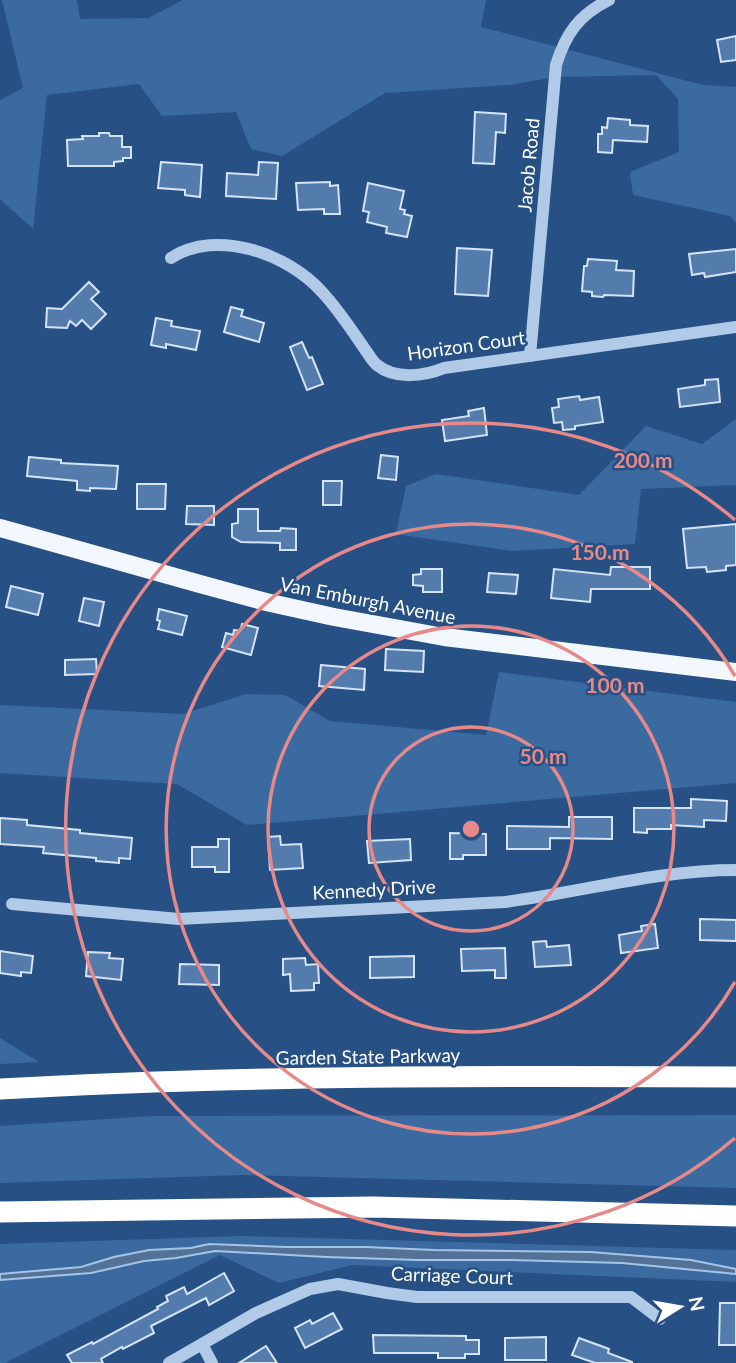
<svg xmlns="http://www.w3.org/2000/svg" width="736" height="1363" font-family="Lato,sans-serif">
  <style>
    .green { fill: #3b6aa0 }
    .water { fill: #547296; stroke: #a5c5e8; stroke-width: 2 }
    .building { fill: #537cad; stroke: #d4e3f6; stroke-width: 2 }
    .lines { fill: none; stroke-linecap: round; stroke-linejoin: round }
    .minor { stroke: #b0cae7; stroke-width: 12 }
    .major { stroke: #f2f7fe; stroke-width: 18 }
    .highway { stroke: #fff; stroke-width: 21 }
    .ring { fill: none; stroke: #e88989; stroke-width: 3.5 }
    .labels { text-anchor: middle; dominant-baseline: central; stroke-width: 5; stroke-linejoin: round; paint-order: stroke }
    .street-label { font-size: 19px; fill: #fff; stroke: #275084 }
    .centre { fill: #e88989; stroke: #275084; stroke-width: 3.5 }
    .ring-label { font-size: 21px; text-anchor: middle; font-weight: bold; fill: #e88989; stroke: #275084; stroke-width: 5; stroke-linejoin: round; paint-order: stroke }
  </style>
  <rect width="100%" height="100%" fill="#275084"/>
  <g class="green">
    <polygon points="2,0 77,0 80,19 148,18 183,0 486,0 481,27 703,85 736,87 736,223 730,216 633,195 630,172 679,152 678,99 656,75 556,77 509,85 385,93 282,156 251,149 236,112 162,116 139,84 47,95 33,229 0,199 0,100 23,88"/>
    <polygon points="736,419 736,485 641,489 635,544 512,551 396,534 406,486 436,474 579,495 646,426 702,444"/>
    <polygon points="499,672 736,702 736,783 247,825 177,784 0,773 0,705 183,714 246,694 285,695 330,721 486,735"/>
    <polygon points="0,1038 39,1062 0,1064"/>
    <polygon points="736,1115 736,1188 241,1175 0,1183 0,1126 152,1116"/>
    <polygon points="241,1236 736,1250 736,1282 352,1265 279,1283 220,1255 5,1363 0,1363 0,1244"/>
  </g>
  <polygon class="water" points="209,1244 285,1247 366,1247 434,1250 591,1252 691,1260 736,1269 736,1274 622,1263 511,1260 418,1260 326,1257 215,1251 176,1258 144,1261 91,1273 0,1280 0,1274 81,1267 114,1257 149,1250 191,1248"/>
  <g class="building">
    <polygon points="736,36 736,60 721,62 717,40"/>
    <polygon points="475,112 506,114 505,133 496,132 494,164 473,163"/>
    <polygon points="608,118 630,120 630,125 648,126 647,142 613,140 612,153 598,152 598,134 602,134 602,127 607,128"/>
    <polygon points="99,133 109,133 110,136 122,136 122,147 131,147 131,158 123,158 123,161 114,162 114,166 68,166 67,140 83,139 82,136 99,136"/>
    <polygon points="161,162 202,165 200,197 185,195 185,190 158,188"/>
    <polygon points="259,162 278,163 276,199 226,196 227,173 258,175"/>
    <polygon points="330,182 330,186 338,185 340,214 324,214 324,209 298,210 296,183"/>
    <polygon points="368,183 404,191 400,209 405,210 404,214 412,216 407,237 386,233 387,227 367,222 369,212 363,211"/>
    <polygon points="457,248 492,250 488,296 455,294"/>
    <polygon points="736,249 736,272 705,277 704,273 692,275 689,254"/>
    <polygon points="588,259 617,261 616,270 634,271 633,296 604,295 603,297 592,296 592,292 582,291 584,266 587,266"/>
    <polygon points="89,282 99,292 91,299 106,314 91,329 82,320 76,326 70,321 67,328 46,327 47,308 62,309"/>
    <polygon points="231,307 243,310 241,316 264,323 259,342 224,332"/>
    <polygon points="156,318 172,321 171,326 200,331 196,350 166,344 166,348 151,345"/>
    <polygon points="302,342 309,358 312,357 323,384 307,390 290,347"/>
    <polygon points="718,379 720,402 680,407 678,389 705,385 705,380"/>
    <polygon points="579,396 580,400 599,397 603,422 575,426 575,429 563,430 562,422 554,423 552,408 559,407 558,399"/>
    <polygon points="484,408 487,435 445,441 442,420 469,416 468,411"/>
    <polygon points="381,455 398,457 396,480 378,478"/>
    <polygon points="29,457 61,460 61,463 118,466 116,489 90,488 90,491 77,490 77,481 27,476"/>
    <polygon points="323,481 342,481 341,505 323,505"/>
    <polygon points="137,484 166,484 165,509 137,509"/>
    <polygon points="187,506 214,506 214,525 186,524"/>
    <polygon points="238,509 258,509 258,531 280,531 281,528 296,529 296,550 280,550 280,543 241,542 232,537 232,524 238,523"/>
    <polygon points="736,524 736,565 726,566 726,570 707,572 706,567 687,568 683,529"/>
    <polygon points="611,567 650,567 650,589 591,589 590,602 551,598 554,569 610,575"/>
    <polygon points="421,569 442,569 442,592 423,592 423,586 413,585 413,575 421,574"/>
    <polygon points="489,573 518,575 516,594 487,592"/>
    <polygon points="11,586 43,594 38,615 6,607"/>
    <polygon points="84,598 104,602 99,626 79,621"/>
    <polygon points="159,609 187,616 182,635 158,629 160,621 157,620"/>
    <polygon points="242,624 258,628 251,655 222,647 226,633 233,635 234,630 240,631"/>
    <polygon points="386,649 424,651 423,672 385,670"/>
    <polygon points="96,659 97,674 65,675 65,660"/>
    <polygon points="321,665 365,669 364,690 319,686"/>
    <polygon points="691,799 727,801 726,821 704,820 704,827 671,825 671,829 647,829 647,833 634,832 634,808 691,808"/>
    <polygon points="569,817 612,817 612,839 550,838 550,849 507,849 507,826 569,827"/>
    <polygon points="0,818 27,820 27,825 80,830 80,833 132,838 130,859 119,858 119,863 96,861 96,858 43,853 44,847 0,844"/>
    <polygon points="450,833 486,834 486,855 463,855 463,859 450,859"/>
    <polygon points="280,836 281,845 301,844 303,868 270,870 268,837"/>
    <polygon points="218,839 229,839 229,872 215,872 215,867 192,867 192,847 218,847"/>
    <polygon points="410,839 411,860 369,863 367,841"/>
    <polygon points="700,919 736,920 736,941 700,940"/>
    <polygon points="655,924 658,948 621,953 619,935 642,931 641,926"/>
    <polygon points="546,941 547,947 569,945 571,965 535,967 533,942"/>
    <polygon points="505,948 506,978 495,978 495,970 462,971 461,949"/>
    <polygon points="0,951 33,956 31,973 21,972 21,976 0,973"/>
    <polygon points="88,952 110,953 109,958 123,959 121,980 86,976"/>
    <polygon points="414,956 414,977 370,978 370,957"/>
    <polygon points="305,958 306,965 318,964 319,983 314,983 314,990 291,991 290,974 283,975 283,959"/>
    <polygon points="180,964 219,965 219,985 179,984"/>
    <polygon points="224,1273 234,1291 209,1305 206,1298 151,1326 154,1333 123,1349 122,1347 101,1359 103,1363 72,1363 67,1355 92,1342 93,1344 158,1309 157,1307 168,1301 166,1296 184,1287 187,1294"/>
    <polygon points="720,1303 736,1303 736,1345 719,1345"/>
    <polygon points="333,1313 342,1329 305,1348 295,1328 310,1320 312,1324"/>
    <polygon points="373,1335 466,1336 466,1340 479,1340 479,1354 465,1354 465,1358 438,1358 438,1353 374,1353"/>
    <polygon points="546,1337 546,1360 505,1360 505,1338"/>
    <polygon points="579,1338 609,1349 608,1353 632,1362 632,1363 595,1363 572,1355"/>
    <polygon points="266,1346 277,1363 239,1363"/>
  </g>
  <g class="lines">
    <g class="minor">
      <path d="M 171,258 C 217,228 288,254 322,292 C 338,309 351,329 364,348 C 368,353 372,361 377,365 C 395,380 425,376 444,368 L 736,327"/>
      <path d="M 530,356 L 556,65 C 566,33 579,15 609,0"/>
      <path d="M 12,904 L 179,919 L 505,902 C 582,892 658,870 736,870"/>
      <polyline points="202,1344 212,1363"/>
      <polyline points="169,1363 256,1313 310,1289 338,1284 387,1293 417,1297 631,1297 660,1319"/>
    </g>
    <polyline class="major" points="0,528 200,584 266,602 334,617 444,637 736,672"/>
    <g class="highway">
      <path d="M 0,1089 C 245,1075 491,1076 736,1077"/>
      <polyline points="0,1212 374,1207 736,1216"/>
    </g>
  </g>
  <g class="ring">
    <circle cx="471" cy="829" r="102"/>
    <circle cx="471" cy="829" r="203"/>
    <path d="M735 982A305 305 0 1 1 735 676"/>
    <path d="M735 1138A406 406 0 1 1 735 520"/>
  </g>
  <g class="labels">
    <g class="street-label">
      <text transform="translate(528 165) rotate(-85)">Jacob Road</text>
      <text transform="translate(466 345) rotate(-8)">Horizon Court</text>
      <text transform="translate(368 600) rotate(11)">Van Emburgh Avenue</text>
      <text transform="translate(374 889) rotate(-3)">Kennedy Drive</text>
      <text transform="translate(368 1056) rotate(-1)">Garden State Parkway</text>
      <text transform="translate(452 1275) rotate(2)">Carriage Court</text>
    </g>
  </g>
  <circle cx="471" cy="829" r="10" class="centre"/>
  <g class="ring-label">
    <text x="643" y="468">200 m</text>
    <text x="600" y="560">150 m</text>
    <text x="615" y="693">100 m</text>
    <text x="543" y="764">50 m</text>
  </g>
  <g transform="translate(680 1307) rotate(79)" stroke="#275084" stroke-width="5" paint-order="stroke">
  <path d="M0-5L12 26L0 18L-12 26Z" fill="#ffffff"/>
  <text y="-10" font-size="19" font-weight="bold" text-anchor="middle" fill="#ffffff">N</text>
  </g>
</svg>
